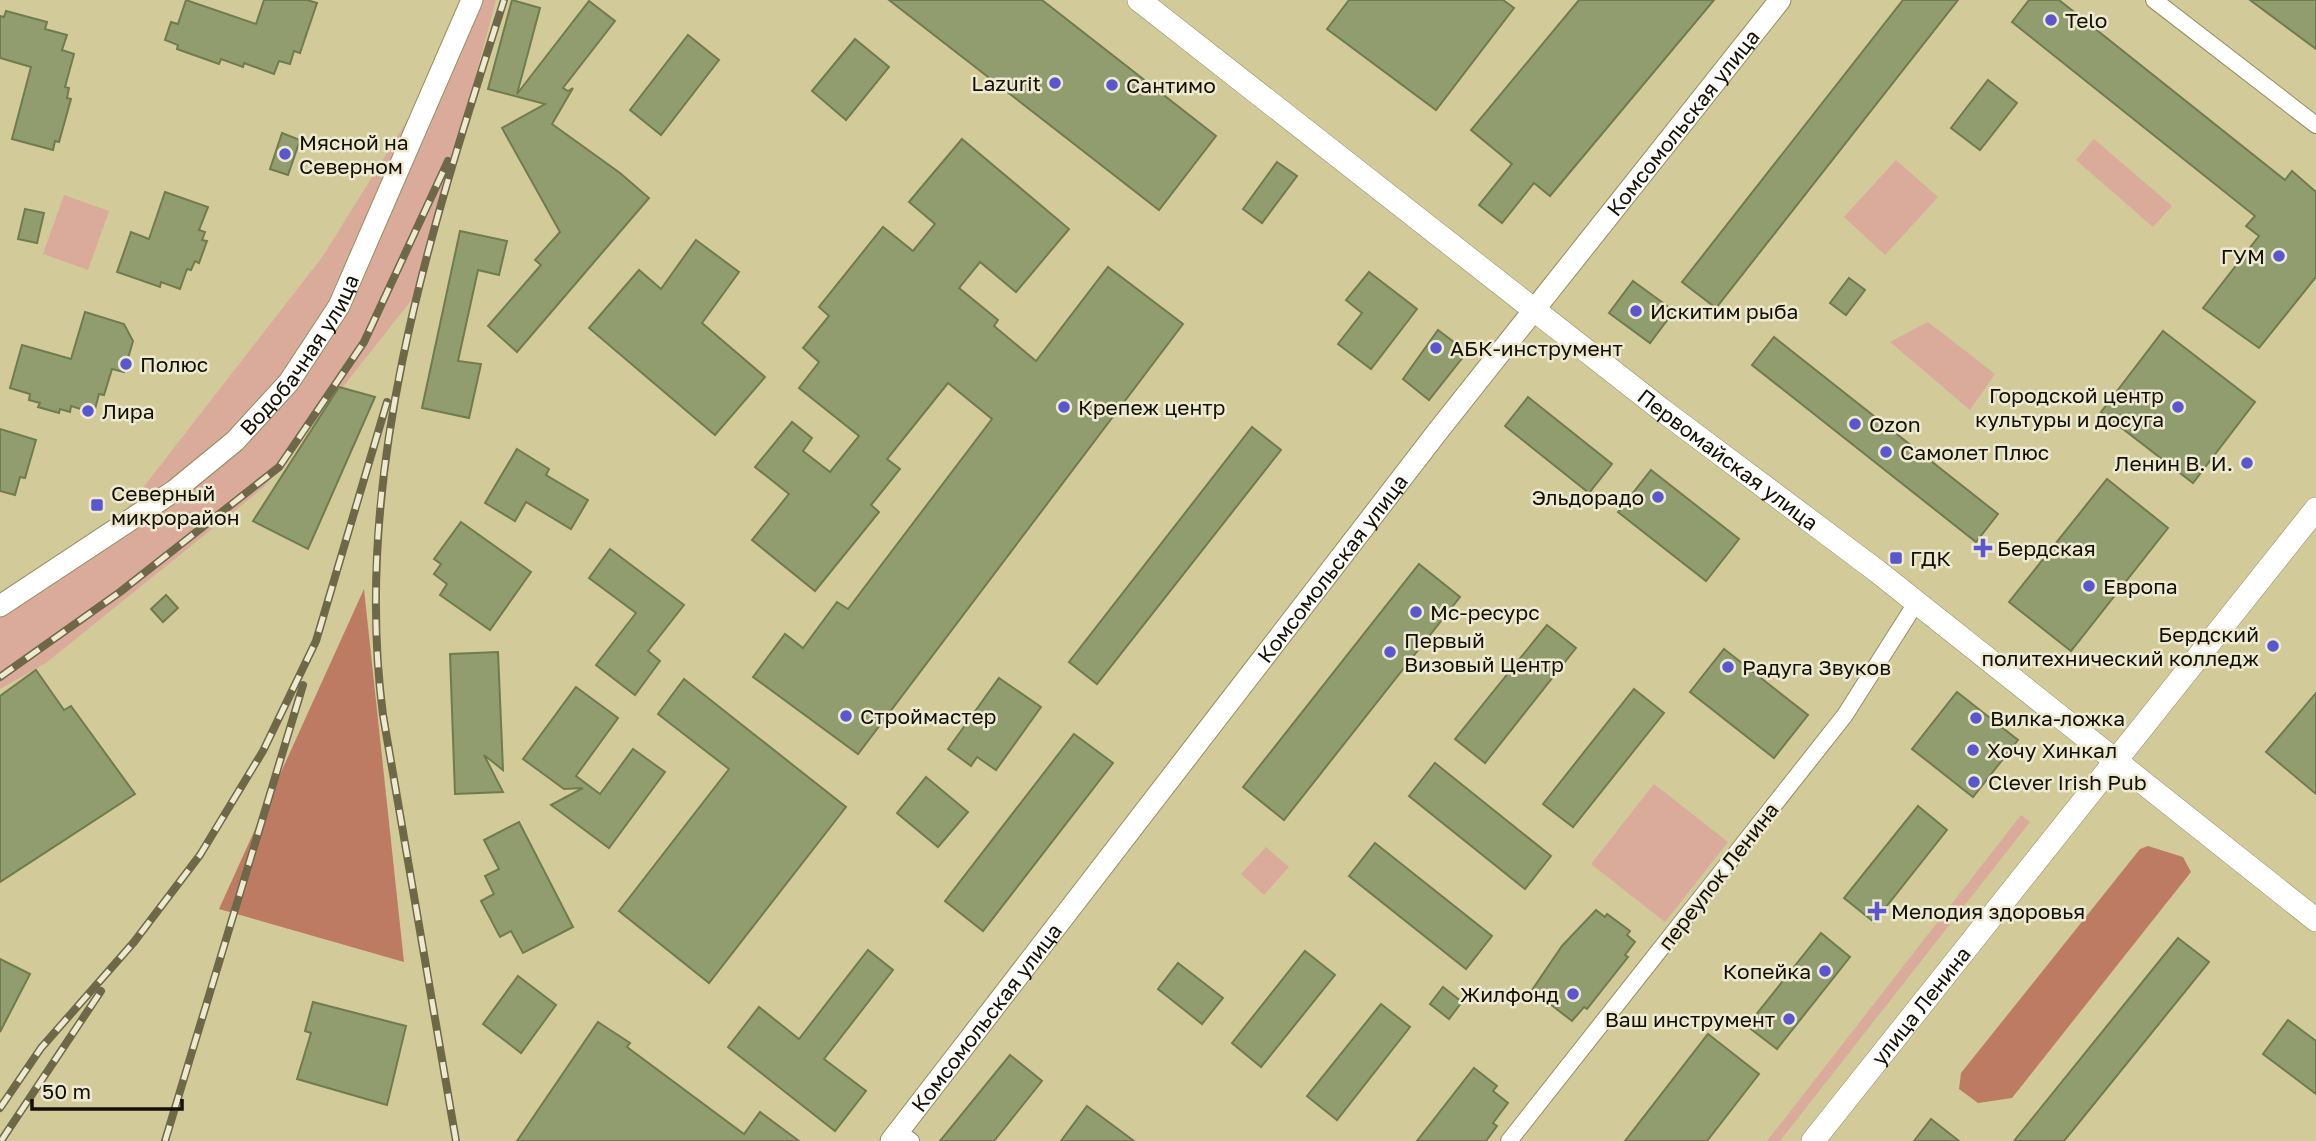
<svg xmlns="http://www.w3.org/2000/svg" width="2316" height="1141" font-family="'Golos Text',sans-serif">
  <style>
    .green { fill: #daab9b }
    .forest { fill: #bd7b64 }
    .building { fill: #919d6f; stroke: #707b4e; stroke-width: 2 }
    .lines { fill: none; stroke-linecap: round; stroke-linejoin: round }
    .minor-casing { stroke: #948d5d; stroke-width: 18 }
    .tertiary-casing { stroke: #948d5d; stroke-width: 23 }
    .secondary-casing { stroke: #948d5d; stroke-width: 24 }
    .minor { stroke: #fff; stroke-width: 16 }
    .tertiary { stroke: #fff; stroke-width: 21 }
    .secondary { stroke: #fff; stroke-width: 23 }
    .rail-casing { stroke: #6e6849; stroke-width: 8 }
    .rail { stroke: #eeead1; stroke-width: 5; stroke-dasharray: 16; stroke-linecap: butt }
    .poi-dot { fill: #5a56ce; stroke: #eeead1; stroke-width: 2.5 }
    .labels { text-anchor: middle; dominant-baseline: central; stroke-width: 5; stroke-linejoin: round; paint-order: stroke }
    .poi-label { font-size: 21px; fill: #130f01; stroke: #eeead1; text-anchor: start }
    .street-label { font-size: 21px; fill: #130f01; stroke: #eeead1 }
  </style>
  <rect width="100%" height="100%" fill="#d2ca99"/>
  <g class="green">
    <polygon points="482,0 496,0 417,293 264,487 46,663 0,689 0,613 125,511 323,256"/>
    <polygon points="2094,139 2172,206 2153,227 2076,160"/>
    <polygon points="1896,160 1938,197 1885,255 1844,217"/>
    <polygon points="64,195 109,211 88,270 43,254"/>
    <polygon points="1928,322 1995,374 1970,410 1890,342"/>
    <polygon points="1654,784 1728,842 1665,922 1591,864"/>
    <polygon points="2021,815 2030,822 1780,1141 1767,1141"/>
    <polygon points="1266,847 1289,867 1264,895 1241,874"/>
  </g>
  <g class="forest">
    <polygon points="364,589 404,962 219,909"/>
    <polygon points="2148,846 2183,857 2191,872 2012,1098 1978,1103 1959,1089 1961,1073 2140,849"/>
  </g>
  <g class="building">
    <polygon points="186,0 256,24 264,0 307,0 317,3 300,53 294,51 290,64 279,61 274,74 244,63 243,67 221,59 219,64 177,49 178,45 165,40 171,22 178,24"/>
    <polygon points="512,0 540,8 517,94 589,1 615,21 563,88 568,91 573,88 552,124 620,173 649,198 517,352 488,326 541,265 535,260 560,232 502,128 545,104 488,89"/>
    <polygon points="889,0 1042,0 1216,136 1159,210"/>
    <polygon points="1349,0 1503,0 1514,8 1436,110 1327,29"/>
    <polygon points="1579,0 1714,0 1550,196 1534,183 1502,223 1479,205 1512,164 1471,130"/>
    <polygon points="1903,0 1958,0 1716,308 1682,282"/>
    <polygon points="2029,0 2059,0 2285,180 2292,171 2316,192 2316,277 2259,348 2203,308 2259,236 2246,226 2255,216 2012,22"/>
    <polygon points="2250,0 2316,0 2316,49"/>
    <polygon points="6,11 47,22 45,29 67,35 62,50 74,54 65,87 69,88 67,98 71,99 59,142 55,141 53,150 12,139 31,67 0,58 0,16 4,17"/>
    <polygon points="688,35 719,60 661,135 630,110"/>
    <polygon points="855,39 889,67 846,120 812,91"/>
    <polygon points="1988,80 2017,103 1980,150 1951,128"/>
    <polygon points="282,133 300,140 288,175 270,169"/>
    <polygon points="962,139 1069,229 1016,292 980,262 959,288 998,320 994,326 1036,361 1108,267 1183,324 858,754 753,677 785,634 803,648 837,602 848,609 992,419 948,383 887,459 900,469 871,505 879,512 815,591 752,540 789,494 755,467 792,422 812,438 803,451 830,472 859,436 799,388 819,362 803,348 829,316 819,307 883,227 913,251 935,224 909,202"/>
    <polygon points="1277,162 1297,176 1262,223 1243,209"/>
    <polygon points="165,192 208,207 199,230 205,232 202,240 207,241 199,263 195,261 191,270 187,269 180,289 161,282 160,287 117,272 131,232 149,239"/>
    <polygon points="25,209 44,213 37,243 18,239"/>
    <polygon points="460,231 507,241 499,275 478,270 458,361 481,364 469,418 422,408"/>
    <polygon points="696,240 739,272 702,323 765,377 715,435 589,328 639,270 661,289"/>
    <polygon points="1369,272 1417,309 1371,369 1338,344 1362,313 1346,300"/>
    <polygon points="1849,278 1865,290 1846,315 1830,303"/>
    <polygon points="1633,281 1674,311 1650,343 1609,313"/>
    <polygon points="85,312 124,324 133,341 124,372 112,369 104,395 99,394 94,413 71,406 70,412 60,409 59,413 38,407 40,403 29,400 30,394 10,388 22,345 71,359"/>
    <polygon points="1438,330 1467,352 1429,400 1403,379"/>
    <polygon points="2163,331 2255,402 2193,483 2101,412"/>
    <polygon points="1774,337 1998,514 1976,542 1752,365"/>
    <polygon points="339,387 375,397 308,549 253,521"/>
    <polygon points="1528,397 1612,464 1589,493 1505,426"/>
    <polygon points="1252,427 1281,450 1097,684 1069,662"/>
    <polygon points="0,429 36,440 25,478 20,477 15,495 0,491"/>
    <polygon points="517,449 549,469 546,475 588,500 571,529 526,502 515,521 485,503"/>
    <polygon points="1651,470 1739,539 1706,581 1618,512"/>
    <polygon points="2107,479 2168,528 2071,651 2009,602"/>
    <polygon points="461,522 531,572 490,630 440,595 447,584 434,574 441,564 434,559"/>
    <polygon points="610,549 684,605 648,651 660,661 635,695 596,665 636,613 589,578"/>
    <polygon points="1419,564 1460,597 1284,820 1243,787"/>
    <polygon points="166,595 178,608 163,622 151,609"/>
    <polygon points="1547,625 1576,648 1485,763 1455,739"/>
    <polygon points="1724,649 1808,715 1774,758 1690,692"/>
    <polygon points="498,652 503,770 484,755 503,792 455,794 450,654"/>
    <polygon points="36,670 64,710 71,706 135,794 0,882 0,696"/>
    <polygon points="999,678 1041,707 996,770 977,757 971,766 948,749"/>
    <polygon points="684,679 846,807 709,983 619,911 729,769 658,714"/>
    <polygon points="576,687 618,718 576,776 600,794 633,749 665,772 609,848 551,805 583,788 564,789 523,759"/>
    <polygon points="1634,689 1664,713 1573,827 1543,804"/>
    <polygon points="1957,692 2018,740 1973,797 1912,749"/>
    <polygon points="2316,693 2316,794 2266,752"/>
    <polygon points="1074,734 1113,763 983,931 945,901"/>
    <polygon points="1435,763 1551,856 1525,889 1409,796"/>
    <polygon points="926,777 968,812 938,847 897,813"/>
    <polygon points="1918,806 1947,830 1874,922 1844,898"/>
    <polygon points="519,822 573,927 523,953 511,931 500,937 481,901 494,894 485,876 499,869 484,840"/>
    <polygon points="1375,843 1492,936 1466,969 1349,876"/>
    <polygon points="1596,910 1605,917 1607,914 1630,931 1627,935 1635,942 1625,955 1628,957 1587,1009 1584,1007 1572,1021 1532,990 1562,946"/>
    <polygon points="1821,933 1850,957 1777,1049 1747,1026"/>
    <polygon points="2178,938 2209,962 2064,1141 2014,1141"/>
    <polygon points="868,950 893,970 824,1059 866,1091 835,1131 728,1047 759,1007 799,1039"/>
    <polygon points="1305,951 1335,975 1261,1067 1232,1043"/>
    <polygon points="0,959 30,974 0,1032"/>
    <polygon points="1178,963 1223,998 1202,1024 1158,989"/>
    <polygon points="518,976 556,1005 521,1053 483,1024"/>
    <polygon points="1443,987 1462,1002 1449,1019 1430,1004"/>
    <polygon points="313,1002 406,1026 387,1105 297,1079 311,1033 305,1031"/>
    <polygon points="1381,1004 1410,1027 1337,1120 1307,1096"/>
    <polygon points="2288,1020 2316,1041 2316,1094 2263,1054"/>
    <polygon points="598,1022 630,1043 627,1047 744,1134 760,1112 799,1141 517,1141"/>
    <polygon points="1708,1034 1759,1074 1707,1141 1625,1141"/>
    <polygon points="1010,1055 1042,1081 994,1141 940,1141"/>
    <polygon points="1474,1068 1497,1086 1493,1091 1508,1103 1493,1123 1497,1126 1486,1141 1417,1141"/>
    <polygon points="1087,1106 1134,1141 1061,1141"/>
    <polygon points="1931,1119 1959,1141 1914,1141"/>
  </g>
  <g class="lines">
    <defs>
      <g id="minor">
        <polyline points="2154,0 2316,125"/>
        <polyline points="898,1132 911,1141"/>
        <polyline points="1509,1141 1845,715 1916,603"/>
      </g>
      <g id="tertiary">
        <path id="s1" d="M 0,606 L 174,491 L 235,441 L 289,382 L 339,306 L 472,0"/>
        <path id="s2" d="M 891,1141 L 1438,431 L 1780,0"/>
      </g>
      <g id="secondary">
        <path id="s3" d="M 1139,0 L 1662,410 L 1877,571 L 2316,920"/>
        <path id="s4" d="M 1813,1141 L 2316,509"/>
      </g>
    </defs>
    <use href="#minor" class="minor-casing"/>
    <use href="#tertiary" class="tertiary-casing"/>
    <use href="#secondary" class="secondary-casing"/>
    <use href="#minor" class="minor"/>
    <use href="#tertiary" class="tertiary"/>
    <use href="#secondary" class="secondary"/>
    <defs>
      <g id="rail">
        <polyline points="0,677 120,592 279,467 364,342 448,161"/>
        <polyline points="0,1108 41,1048 134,942 200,855 263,751 316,641 387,402"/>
        <polyline points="1,1141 101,991"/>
        <polyline points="165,1141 303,685"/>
        <path d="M 456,1141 L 383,715 C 351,472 431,229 504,0"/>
      </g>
    </defs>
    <use href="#rail" class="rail-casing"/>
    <use href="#rail" class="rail"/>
  </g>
  <g class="poi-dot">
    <circle cx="2051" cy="20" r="7"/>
    <circle cx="1055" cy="83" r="7"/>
    <circle cx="1112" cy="85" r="7"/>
    <circle cx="285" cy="154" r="7"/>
    <circle cx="2279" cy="256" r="7"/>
    <circle cx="1636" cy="311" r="7"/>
    <circle cx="1436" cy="348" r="7"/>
    <circle cx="126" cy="364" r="7"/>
    <circle cx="1064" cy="407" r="7"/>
    <circle cx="2178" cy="407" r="7"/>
    <circle cx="88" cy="411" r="7"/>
    <circle cx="1855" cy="424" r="7"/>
    <circle cx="1886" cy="452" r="7"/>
    <circle cx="2247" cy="463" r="7"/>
    <circle cx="1658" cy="497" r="7"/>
    <rect x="90" y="498" width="14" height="14" rx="3.5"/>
    <path d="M1979.5 537.5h7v7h7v7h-7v7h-7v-7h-7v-7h7z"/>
    <rect x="1889" y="551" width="14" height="14" rx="3.5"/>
    <circle cx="2089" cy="586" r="7"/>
    <circle cx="1416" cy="612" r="7"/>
    <circle cx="2273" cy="646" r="7"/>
    <circle cx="1390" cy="652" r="7"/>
    <circle cx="1728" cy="667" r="7"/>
    <circle cx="846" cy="716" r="7"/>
    <circle cx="1976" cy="718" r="7"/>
    <circle cx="1973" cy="750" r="7"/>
    <circle cx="1974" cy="782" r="7"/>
    <path d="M1873.5 900.5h7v7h7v7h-7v7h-7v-7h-7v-7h7z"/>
    <circle cx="1825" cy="971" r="7"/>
    <circle cx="1573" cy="994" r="7"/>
    <circle cx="1789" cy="1019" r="7"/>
  </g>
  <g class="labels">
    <g class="poi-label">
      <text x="2065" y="20">Telo</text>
      <text x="1041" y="83" text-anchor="end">Lazurit</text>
      <text x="1126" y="85">Сантимо</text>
      <text x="299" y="142">Мясной на<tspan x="299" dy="24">Северном</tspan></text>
      <text x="2265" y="256" text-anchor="end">ГУМ</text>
      <text x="1650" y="311">Искитим рыба</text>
      <text x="1450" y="348">АБК-инструмент</text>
      <text x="140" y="364">Полюс</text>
      <text x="2164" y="395" text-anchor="end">Городской центр<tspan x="2164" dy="24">культуры и досуга</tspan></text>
      <text x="1078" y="407">Крепеж центр</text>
      <text x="102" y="411">Лира</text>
      <text x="1869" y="424">Ozon</text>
      <text x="1900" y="452">Самолет Плюс</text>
      <text x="2233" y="463" text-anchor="end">Ленин В. И.</text>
      <text x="111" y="493">Северный<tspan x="111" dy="24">микрорайон</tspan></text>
      <text x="1644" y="497" text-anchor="end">Эльдорадо</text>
      <text x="1997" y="548">Бердская</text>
      <text x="1910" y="558">ГДК</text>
      <text x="2103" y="586">Европа</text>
      <text x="1430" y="612">Мс-ресурс</text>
      <text x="2259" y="634" text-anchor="end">Бердский<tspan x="2259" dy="24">политехнический колледж</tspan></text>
      <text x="1404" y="640">Первый<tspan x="1404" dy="24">Визовый Центр</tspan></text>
      <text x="1742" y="667">Радуга Звуков</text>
      <text x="860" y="716">Строймастер</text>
      <text x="1990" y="718">Вилка-ложка</text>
      <text x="1987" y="750">Хочу Хинкал</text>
      <text x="1988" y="782">Clever Irish Pub</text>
      <text x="1891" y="911">Мелодия здоровья</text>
      <text x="1811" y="971" text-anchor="end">Копейка</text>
      <text x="1559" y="994" text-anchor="end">Жилфонд</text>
      <text x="1775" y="1019" text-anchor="end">Ваш инструмент</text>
    </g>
    <g class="street-label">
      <text stroke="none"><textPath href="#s2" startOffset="1290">Комсомольская улица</textPath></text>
      <text stroke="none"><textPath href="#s1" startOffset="396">Водобачная улица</textPath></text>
      <text stroke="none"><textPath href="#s3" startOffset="747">Первомайская улица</textPath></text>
      <text stroke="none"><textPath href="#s2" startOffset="723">Комсомольская улица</textPath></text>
      <text transform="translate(1718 876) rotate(-52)">переулок Ленина</text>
      <text stroke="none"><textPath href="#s4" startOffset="173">улица Ленина</textPath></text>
      <text stroke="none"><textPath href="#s2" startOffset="156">Комсомольская улица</textPath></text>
    </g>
  </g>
  <path d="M32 1099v10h150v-10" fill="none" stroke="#130f01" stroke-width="3.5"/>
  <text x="42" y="1099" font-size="21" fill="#130f01" stroke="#eeead1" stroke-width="5" paint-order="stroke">50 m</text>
</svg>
